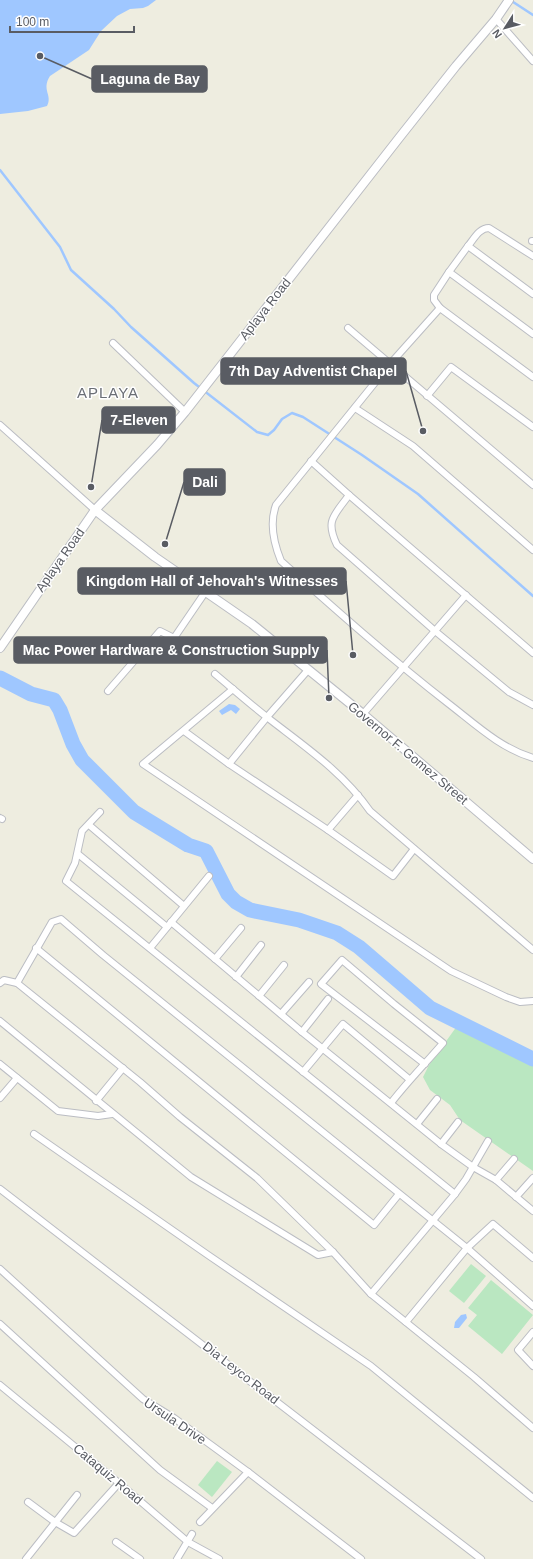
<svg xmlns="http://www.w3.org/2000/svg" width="533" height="1559" font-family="Arial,sans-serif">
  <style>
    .green { fill: #bae7c1 }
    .water { fill: #9fc7ff }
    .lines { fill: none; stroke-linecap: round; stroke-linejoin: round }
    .stream { stroke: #9fc7ff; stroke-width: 2.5 }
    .river { stroke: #9fc7ff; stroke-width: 15 }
    .minor-casing { stroke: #bbbdc3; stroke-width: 8 }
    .tertiary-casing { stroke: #bbbdc3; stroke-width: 10 }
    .minor { stroke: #fff; stroke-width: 6 }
    .tertiary { stroke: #fff; stroke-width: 8 }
    .labels { text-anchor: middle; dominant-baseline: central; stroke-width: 3; stroke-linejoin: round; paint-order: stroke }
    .street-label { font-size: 13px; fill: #595c63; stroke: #fff }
    .quarter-label { font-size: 15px; letter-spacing: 1px; fill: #6a6e75; stroke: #fff }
    .leader { fill: none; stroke: #595c63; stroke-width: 1.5 }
    .callout-dot { fill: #595c63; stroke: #fff; stroke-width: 1.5 }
    .callout { fill: #595c63; stroke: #595c63; stroke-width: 1.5 }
    .callout-label { font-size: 14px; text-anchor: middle; font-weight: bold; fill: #fff }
  </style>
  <rect width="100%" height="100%" fill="#eeede0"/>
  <g class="green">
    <polygon points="457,1026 533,1063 533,1171 460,1120 450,1105 430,1090 423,1077 429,1065"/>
    <polygon points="471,1264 486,1276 464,1303 449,1291"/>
    <polygon points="491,1280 533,1315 502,1354 468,1326 477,1315 468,1308"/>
    <polygon points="217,1461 232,1472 212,1497 198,1485"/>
  </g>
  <g class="water">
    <path d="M 0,0 L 156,0 L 148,6 L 143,8 L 130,9 L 117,16 L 101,31 L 89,50 L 50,76 C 41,90 53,95 47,106 L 28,111 L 0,114 Z"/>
    <polygon points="229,704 235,705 240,709 236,714 231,710 222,715 219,711"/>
    <polygon points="466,1314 467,1318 459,1328 454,1328 455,1322 461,1315"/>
  </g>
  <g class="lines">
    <g class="stream">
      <polyline points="510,0 533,15"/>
      <polyline points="0,170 60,247 71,270 114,309 131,327 194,383 257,432 268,435 274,430 282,419 292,413 303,417 362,455 418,494 533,596"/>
    </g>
    <polyline class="river" points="0,678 31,694 54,700 60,710 73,744 82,760 134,812 188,845 206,851 228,894 236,902 250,910 299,920 337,933 359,947 430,1008 533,1059"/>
    <defs>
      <g id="minor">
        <polyline points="496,19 533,61"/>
        <polyline points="532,241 533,241"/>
        <polyline points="468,246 449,272 533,334"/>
        <path d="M 533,256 L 489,228 C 479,228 474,239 468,246 L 533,294"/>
        <polyline points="440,308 434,300 434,295 449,272"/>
        <polyline points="348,328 533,485"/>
        <polyline points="113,343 185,412"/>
        <path d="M 533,377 L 440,308 L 390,364 L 276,505 C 269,524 274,544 281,561 C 336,610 391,659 449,704 C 475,724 500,748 533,758"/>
        <polyline points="427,396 451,367 533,427"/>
        <polyline points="355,408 413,446 533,550"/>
        <polyline points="0,425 95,510"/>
        <polyline points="311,461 349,495 533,653"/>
        <path d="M 349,495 C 334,516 325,520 337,545 L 435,631 L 509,692 L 533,705"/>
        <path d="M 215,674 C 233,689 250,704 268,718 C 304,746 343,772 370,811 L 533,950"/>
        <polyline points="233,689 143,764 451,971 506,997 520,1002 533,1001"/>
        <polyline points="108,691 160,631 174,638 206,591"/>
        <polyline points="363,714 466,595"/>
        <polyline points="184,731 229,764 328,830 393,876 414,849"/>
        <polyline points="229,764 267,717 308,670"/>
        <polyline points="100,812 82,831 75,863 66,881 455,1194"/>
        <polyline points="0,818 2,819"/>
        <polyline points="89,825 184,906"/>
        <polyline points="328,830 358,795"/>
        <polyline points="78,854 167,927"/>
        <polyline points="171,922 302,1032 441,1144 473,1167 496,1180 533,1211"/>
        <polyline points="36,948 374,1225 399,1194"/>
        <polyline points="150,948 209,876"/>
        <polyline points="215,959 241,928"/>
        <polyline points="236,977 261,945"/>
        <polyline points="0,983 4,980 17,983 140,1082 180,1117 257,1178 333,1252 371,1294 474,1377 533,1428"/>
        <polyline points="17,983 52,922 61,919 103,955 467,1248 533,1306"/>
        <polyline points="259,996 284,965"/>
        <polyline points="281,1014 309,982"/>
        <polyline points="0,1021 191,1177 318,1255 333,1252"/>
        <polyline points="302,1032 328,999"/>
        <polyline points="0,1064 58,1111 98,1116 112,1114"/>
        <polyline points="303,1072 343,1024 409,1079"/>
        <polyline points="0,1098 17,1078"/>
        <polyline points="96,1101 123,1068"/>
        <path d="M 391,1103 C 407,1082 426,1063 443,1043 L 394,1004 L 342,960 L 321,984 L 425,1064"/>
        <polyline points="417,1124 437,1099"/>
        <polyline points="34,1134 208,1255 371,1366 533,1498"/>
        <polyline points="441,1144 458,1122"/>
        <polyline points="496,1180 514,1159"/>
        <polyline points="0,1189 481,1559"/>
        <polyline points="516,1197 533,1178"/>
        <polyline points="0,1269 143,1399 174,1418 248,1472 361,1559"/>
        <polyline points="371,1294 455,1194 466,1179 488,1141"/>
        <polyline points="406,1322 467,1248 493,1224 533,1258"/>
        <polyline points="0,1324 160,1470 212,1508"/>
        <polyline points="533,1332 518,1350 533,1366"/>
        <polyline points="0,1385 119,1483 188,1542 219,1559"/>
        <polyline points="28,1502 55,1522 74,1533 119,1483"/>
        <polyline points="200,1522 248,1472"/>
        <polyline points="116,1542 140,1559"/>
        <polyline points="26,1559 77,1495"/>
        <polyline points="177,1559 192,1534"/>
      </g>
      <g id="tertiary">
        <polyline points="95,510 155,557 252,624 363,714 533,859"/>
        <polyline points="0,648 95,510 157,445 185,412 399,138 456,66 496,19 509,0"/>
      </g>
    </defs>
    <use href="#minor" class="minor-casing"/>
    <use href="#tertiary" class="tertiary-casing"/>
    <use href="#minor" class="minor"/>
    <use href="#tertiary" class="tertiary"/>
  </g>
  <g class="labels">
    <g class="street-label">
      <text transform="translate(265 309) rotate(-52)">Aplaya Road</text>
      <text transform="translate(60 560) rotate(-55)">Aplaya Road</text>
      <text transform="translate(408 753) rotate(40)">Governor F. Gomez Street</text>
      <text transform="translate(241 1373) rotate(38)">Dia Leyco Road</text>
      <text transform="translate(175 1421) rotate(34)">Ursula Drive</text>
      <text transform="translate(108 1474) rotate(40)">Cataquiz Road</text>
    </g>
    <g class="quarter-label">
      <text x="108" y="392">APLAYA</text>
    </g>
  </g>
  <path class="leader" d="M40 56L92 79M423 431L406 371M91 487L102 420M165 544L184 482M353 655L346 581M329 698L327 650"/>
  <g class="callout-dot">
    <circle cx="40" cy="56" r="4"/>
    <circle cx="423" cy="431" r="4"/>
    <circle cx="91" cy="487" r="4"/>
    <circle cx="165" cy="544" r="4"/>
    <circle cx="353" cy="655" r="4"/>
    <circle cx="329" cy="698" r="4"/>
  </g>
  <g class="callout">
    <rect x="92" y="66" width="115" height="26" rx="4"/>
    <rect x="221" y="358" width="185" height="26" rx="4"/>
    <rect x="102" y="407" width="73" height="26" rx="4"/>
    <rect x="184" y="469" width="41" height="26" rx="4"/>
    <rect x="78" y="568" width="268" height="26" rx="4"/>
    <rect x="14" y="637" width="313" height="26" rx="4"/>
  </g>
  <g class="callout-label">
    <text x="150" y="84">Laguna de Bay</text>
    <text x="313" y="376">7th Day Adventist Chapel</text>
    <text x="139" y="425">7-Eleven</text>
    <text x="205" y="487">Dali</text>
    <text x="212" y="586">Kingdom Hall of Jehovah's Witnesses</text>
    <text x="171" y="655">Mac Power Hardware &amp; Construction Supply</text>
  </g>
  <g transform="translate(505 28) rotate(234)" stroke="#ffffff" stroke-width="3" paint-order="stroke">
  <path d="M0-3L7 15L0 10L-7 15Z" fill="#595c63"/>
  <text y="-6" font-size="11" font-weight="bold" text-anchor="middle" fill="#595c63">N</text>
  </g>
  <path d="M10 26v6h124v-6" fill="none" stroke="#595c63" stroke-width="2"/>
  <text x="16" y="26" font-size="12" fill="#595c63" stroke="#ffffff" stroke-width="3" paint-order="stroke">100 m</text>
</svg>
